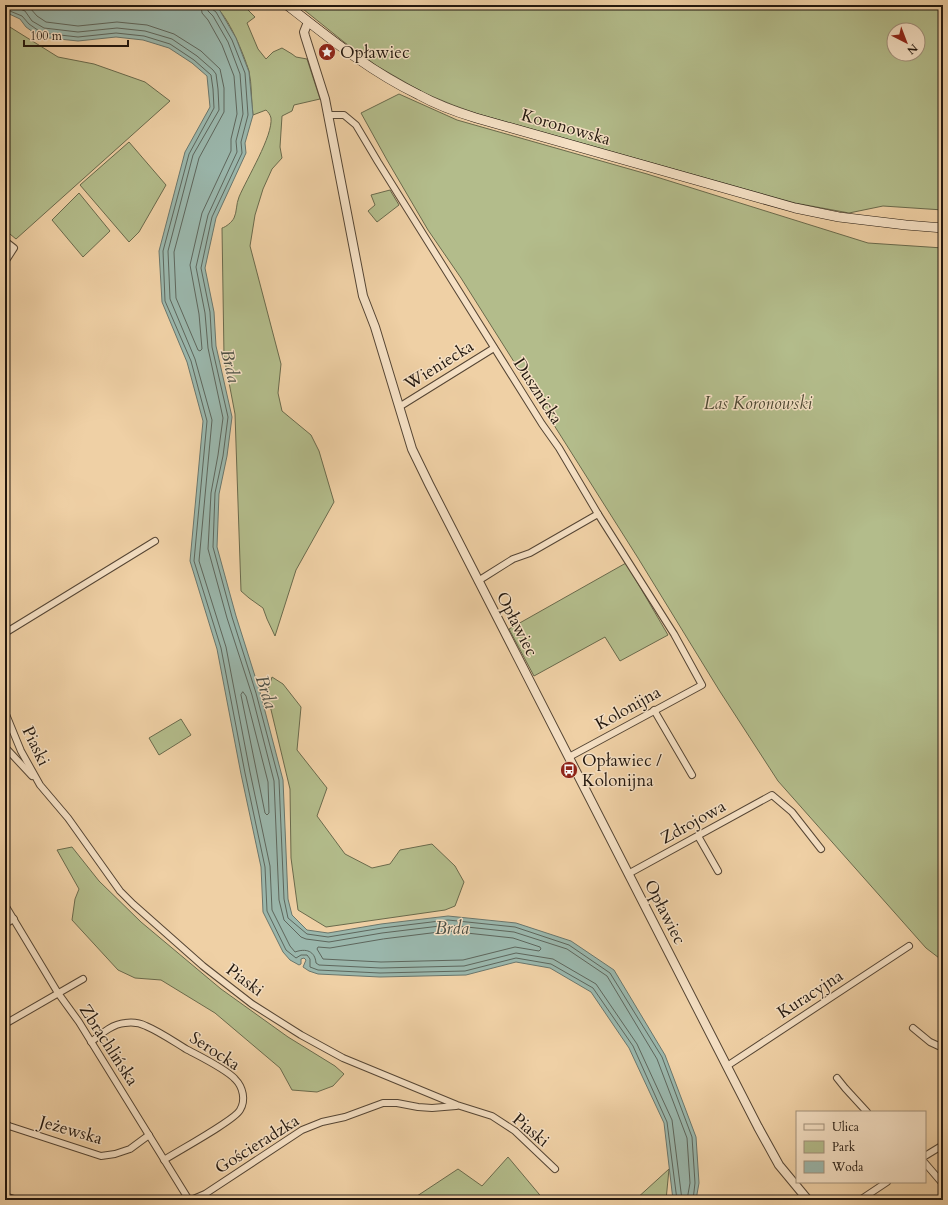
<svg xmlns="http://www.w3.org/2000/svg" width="948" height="1205" font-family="Cardo,serif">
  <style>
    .green { fill: #b3bc8b; stroke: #6a6a4c; fill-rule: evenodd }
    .water { fill: #9ab6ab; stroke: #6a766c }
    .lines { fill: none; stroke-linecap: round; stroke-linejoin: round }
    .shore { stroke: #5e665c; stroke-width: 1 }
    .minor-casing { stroke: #554534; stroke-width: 8 }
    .tertiary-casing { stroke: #554534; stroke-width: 10 }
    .secondary-casing { stroke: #22170e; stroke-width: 10 }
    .minor { stroke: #f5e0c4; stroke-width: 6 }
    .tertiary { stroke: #f5e0c4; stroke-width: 8 }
    .secondary { stroke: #f5e0c4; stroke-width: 9 }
    .labels { text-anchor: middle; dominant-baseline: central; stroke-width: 3; stroke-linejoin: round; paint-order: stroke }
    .poi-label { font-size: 17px; fill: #22170e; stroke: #f5e0c4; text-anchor: start }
    .street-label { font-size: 17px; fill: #22170e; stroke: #f5e0c4 }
    .park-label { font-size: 17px; font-style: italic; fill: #4e4934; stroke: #f5e0c4 }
    .water-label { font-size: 18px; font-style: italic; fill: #4c4f45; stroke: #f5e0c4 }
  </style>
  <rect width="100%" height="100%" fill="#efd0a5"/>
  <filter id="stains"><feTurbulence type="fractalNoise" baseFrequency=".005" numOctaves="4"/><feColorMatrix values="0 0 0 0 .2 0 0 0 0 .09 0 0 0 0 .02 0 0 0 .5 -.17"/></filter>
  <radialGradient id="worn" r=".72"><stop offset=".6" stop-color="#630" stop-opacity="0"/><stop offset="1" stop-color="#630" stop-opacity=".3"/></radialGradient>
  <g class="green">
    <path d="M 214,5 L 246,5 L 245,7 L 255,17 L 247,23 L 258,49 L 266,59 L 273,52 L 282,48 L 292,54 L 296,57 L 307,59 L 320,99 L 294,105 L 292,111 L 282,116 L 280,147 L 282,158 L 272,169 L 263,189 L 255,215 L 250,246 L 281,364 L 278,393 L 282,411 L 311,435 L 319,451 L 334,502 L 296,570 L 275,636 L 267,619 L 263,608 L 249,598 L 241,591 L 235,414 L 224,356 L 222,228 C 226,227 232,222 234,218 C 237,212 236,204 239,197 C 247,178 273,136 271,118 C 270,114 268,112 266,110 L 253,115 C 251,101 252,85 249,71 C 243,53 229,17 214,5 Z"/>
    <path d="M 298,5 L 943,5 L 943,210 L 883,206 L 849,213 L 795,203 L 478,114 L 453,105 L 424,93 L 377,66 L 344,42 ZM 894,30 L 918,30 L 918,54 L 894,54 Z"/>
    <polygon points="5,24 58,57 94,64 145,82 170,101 16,239 5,230"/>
    <polygon points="399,94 457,120 647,174 868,243 943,248 943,961 926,948 778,781 719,690 638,558 461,278 428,230 387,160 361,113"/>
    <polygon points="129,142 166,185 139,232 129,242 80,185"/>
    <polygon points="390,190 399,205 377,222 368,211 375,205 371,195"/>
    <polygon points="79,193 110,231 83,257 52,220"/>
    <polygon points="626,563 668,635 620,661 605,637 534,676 509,629"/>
    <polygon points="272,677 283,684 301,707 297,750 327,788 317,816 345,854 372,868 390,864 400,850 432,844 455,866 464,882 455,906 445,910 326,927 298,910 291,858 290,789 267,693"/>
    <polygon points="181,719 191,735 159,755 149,738"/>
    <polygon points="72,847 99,881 141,922 221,989 288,1037 335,1066 344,1074 333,1086 317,1092 292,1090 280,1068 215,1013 161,980 135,978 118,970 72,920 75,899 79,889 57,850"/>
    <polygon points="508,1157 544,1200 411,1200 458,1169 482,1186"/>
    <polygon points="669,1169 666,1200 635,1200"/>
  </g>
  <polygon class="water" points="5,5 214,5 219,9 236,38 249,72 253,115 245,143 246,153 216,218 205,268 214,312 216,346 232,417 227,456 219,494 217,547 236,616 260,692 283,780 288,899 292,915 307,930 328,933 381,924 448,916 516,923 571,941 614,970 665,1055 696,1137 699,1183 696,1200 673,1200 664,1123 629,1048 591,992 550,968 516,962 466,975 380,977 318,974 309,971 303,967 306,960 304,958 301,959 301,964 299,965 290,960 283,952 263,912 261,867 241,774 217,649 190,561 203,421 187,362 162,302 159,251 185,152 210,107 207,76 192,63 169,48 143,40 116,37 78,41 40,37 26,27 20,19 5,12"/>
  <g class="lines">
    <g class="shore">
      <path d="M 10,5 L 25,11 L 32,21 L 44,28 L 78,32 L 117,28 L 145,31 L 172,39 L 197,56 L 213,70 L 216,74 L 218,89 L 219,110 L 193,155 L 168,251 L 170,299 L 195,359 L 212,420 L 199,561 L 226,647 L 250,772 L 270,866 L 272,910 L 290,946 L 295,952 C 306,948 315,951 316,963 L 319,965 L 381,968 L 464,966 L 516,953 L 553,959 L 596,984 L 637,1044 L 672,1120 L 682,1200"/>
      <polyline points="25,5 30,8 37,16 46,22 78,26 117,22 147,25 174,34 201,51 220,69 224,88 224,112 199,158 174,252 176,298 198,350 200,351 202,349 199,314 190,265 202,213 231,151 231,139 237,114 234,76 222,45 208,20 202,13 201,5"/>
      <polyline points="207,5 208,11 213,16 228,42 240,74 243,114 236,141 237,152 208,215 196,267 205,313 208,348 223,418 218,455 211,493 208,549 227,618 252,695 274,781 279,900 284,920 301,937 306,939 329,942 382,933 448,925 514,932 567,949 607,976 657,1059 687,1138 690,1183 687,1200"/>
      <polyline points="212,5 212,9 216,12 232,40 245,73 248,115 241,142 242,153 212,217 201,268 210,312 212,347 228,417 223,456 215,493 213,547 232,617 256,693 279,780 284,899 288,918 307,934 328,937 382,928 448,920 515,927 569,945 610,973 662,1057 692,1137 695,1183 693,1200"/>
      <polyline points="5,9 22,16 29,24 42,33 78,37 116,33 144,36 170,44 194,60 211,75 213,89 214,108 189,154 163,251 165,301 191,361 207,421 194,561 221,648 245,773 265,867 267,911 286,950 296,958 301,955 307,955 310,959 310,967 318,970 380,973 465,971 516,958 551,964 593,988 633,1046 667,1122 677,1200"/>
      <polygon points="243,692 246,696 268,782 269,813 267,815 265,813 241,695"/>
      <polygon points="448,931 513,938 540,947 541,949 539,951 515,947 463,960 381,962 323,959 317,949 318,947 330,948 383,939"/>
    </g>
    <defs>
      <g id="minor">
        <polyline points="329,115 344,115 356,125 378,162 542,424 559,448 598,514"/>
        <polyline points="5,241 14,248 5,262"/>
        <polyline points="399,407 494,348"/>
        <polyline points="478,581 513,559 530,553 598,514 674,634 702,685 569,757"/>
        <polyline points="5,633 155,541"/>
        <polyline points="654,710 692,775"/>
        <polyline points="5,712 21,751 40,785 68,818 120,891 133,904 203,966 252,1004 301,1035 343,1058 457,1105 492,1116 515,1131 555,1169"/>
        <polyline points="5,747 32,776"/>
        <polyline points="698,836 718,871"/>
        <polyline points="628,874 772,795 792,812 821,849"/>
        <polyline points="5,905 58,993 79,1022 189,1200"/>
        <polyline points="5,924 14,919"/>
        <polyline points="5,1024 83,979"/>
        <polyline points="913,1028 930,1042 943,1048"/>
        <path d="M 91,1042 C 101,1034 112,1024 125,1023 C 132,1022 140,1023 146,1026 C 160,1032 173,1041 186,1049 C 199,1056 226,1069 235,1079 C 243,1087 246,1100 240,1110 C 235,1120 178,1151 164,1160"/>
        <polyline points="727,1066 909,946"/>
        <polyline points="837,1078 845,1088 867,1112"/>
        <polyline points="5,1123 9,1126 101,1156 115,1154 130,1149 149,1135"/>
        <polyline points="925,1156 943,1145"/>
        <polyline points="925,1163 943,1184"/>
        <polyline points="5,1196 17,1200"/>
        <polyline points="191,1200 205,1194 302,1130 322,1122 345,1117 383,1103 397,1103 418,1107 432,1108 456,1106"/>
        <polyline points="860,1200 887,1182"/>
      </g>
      <polyline id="tertiary" points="308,22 304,32 305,36 325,99 363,296 375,327 412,449 429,484 758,1127 779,1165 808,1200"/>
      <path id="secondary" d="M 287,5 C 329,38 371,72 419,95 C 437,105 456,112 476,118 L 795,208 L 839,217 L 906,225 L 943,228"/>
    </defs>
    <use href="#minor" class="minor-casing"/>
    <use href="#tertiary" class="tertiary-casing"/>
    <use href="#secondary" class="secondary-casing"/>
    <use href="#minor" class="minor"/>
    <use href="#tertiary" class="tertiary"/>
    <use href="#secondary" class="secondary"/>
  </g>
  <defs>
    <symbol id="sight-disc" viewBox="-11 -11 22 22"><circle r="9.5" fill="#8f2418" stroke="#f5e0c4"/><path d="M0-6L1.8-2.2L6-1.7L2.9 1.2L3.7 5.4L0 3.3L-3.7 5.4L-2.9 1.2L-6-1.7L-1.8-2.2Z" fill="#fff"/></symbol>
    <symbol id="bus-disc" viewBox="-11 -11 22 22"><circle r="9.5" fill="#8f2418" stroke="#f5e0c4"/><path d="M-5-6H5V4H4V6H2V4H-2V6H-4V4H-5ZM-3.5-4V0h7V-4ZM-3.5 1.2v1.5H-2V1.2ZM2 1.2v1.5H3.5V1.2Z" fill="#fff"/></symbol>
  </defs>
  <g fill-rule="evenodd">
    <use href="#sight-disc" x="317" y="42" width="20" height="20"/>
    <use href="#bus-disc" x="559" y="760" width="20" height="20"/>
  </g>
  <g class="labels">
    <g class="poi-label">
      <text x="340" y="52">Opławiec</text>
      <text x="582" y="760">Opławiec /<tspan x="582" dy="20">Kolonijna</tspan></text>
    </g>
    <g class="street-label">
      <text transform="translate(566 127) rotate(16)">Koronowska</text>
      <text transform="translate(439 365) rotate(-32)">Wieniecka</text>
      <text transform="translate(538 391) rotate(57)">Dusznicka</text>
      <text transform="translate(517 624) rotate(63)">Opławiec</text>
      <text transform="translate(628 708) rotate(-29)">Kolonijna</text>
      <text transform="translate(36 746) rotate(64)">Piaski</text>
      <text transform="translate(693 822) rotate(-29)">Zdrojowa</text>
      <text transform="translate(665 912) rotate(63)">Opławiec</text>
      <text transform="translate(245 980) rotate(37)">Piaski</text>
      <text transform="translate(810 994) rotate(-33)">Kuracyjna</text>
      <text transform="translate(109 1045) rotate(57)">Zbrachlińska</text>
      <text transform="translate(215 1051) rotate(33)">Serocka</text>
      <text transform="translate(71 1130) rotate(16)">Jeżewska</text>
      <text transform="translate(531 1130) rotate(40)">Piaski</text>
      <text transform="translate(257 1144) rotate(-32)">Gościeradzka</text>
    </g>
    <g class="park-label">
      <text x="758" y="403">Las Koronowski</text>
    </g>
    <g class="water-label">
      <text transform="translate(230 366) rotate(77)">Brda</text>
      <text transform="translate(266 692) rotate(72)">Brda</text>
      <text x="452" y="928">Brda</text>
    </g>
  </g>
  <rect width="948" height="1205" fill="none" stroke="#efd0a5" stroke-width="20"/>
  <rect x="6" y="6" width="936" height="1193" fill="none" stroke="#22170e" stroke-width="2"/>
  <rect x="10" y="10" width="928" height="1185" fill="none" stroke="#22170e"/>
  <rect x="796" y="1111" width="130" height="72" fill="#f5e0c4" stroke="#a1907b"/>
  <rect x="804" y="1124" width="20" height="6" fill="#f5e0c4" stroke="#a1907b"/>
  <text x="832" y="1131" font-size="12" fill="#22170e">Ulica</text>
  <rect x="804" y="1141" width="20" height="12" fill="#b3bc8b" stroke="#a1907b"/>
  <text x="832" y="1151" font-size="12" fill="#22170e">Park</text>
  <rect x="804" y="1161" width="20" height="12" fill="#9ab6ab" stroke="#a1907b"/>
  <text x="832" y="1171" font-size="12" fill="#22170e">Woda</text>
  <g transform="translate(906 42) rotate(138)"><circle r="19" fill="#f5e0c4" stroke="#a1907b"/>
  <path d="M0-3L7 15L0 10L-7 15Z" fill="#8f2418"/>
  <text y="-6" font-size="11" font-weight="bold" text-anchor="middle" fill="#22170e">N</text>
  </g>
  <path d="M24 40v6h104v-6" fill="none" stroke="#22170e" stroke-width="2"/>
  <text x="30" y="40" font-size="12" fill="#22170e" stroke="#f5e0c4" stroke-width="3" paint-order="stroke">100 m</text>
  <rect width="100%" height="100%" filter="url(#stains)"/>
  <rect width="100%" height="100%" fill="url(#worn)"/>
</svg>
